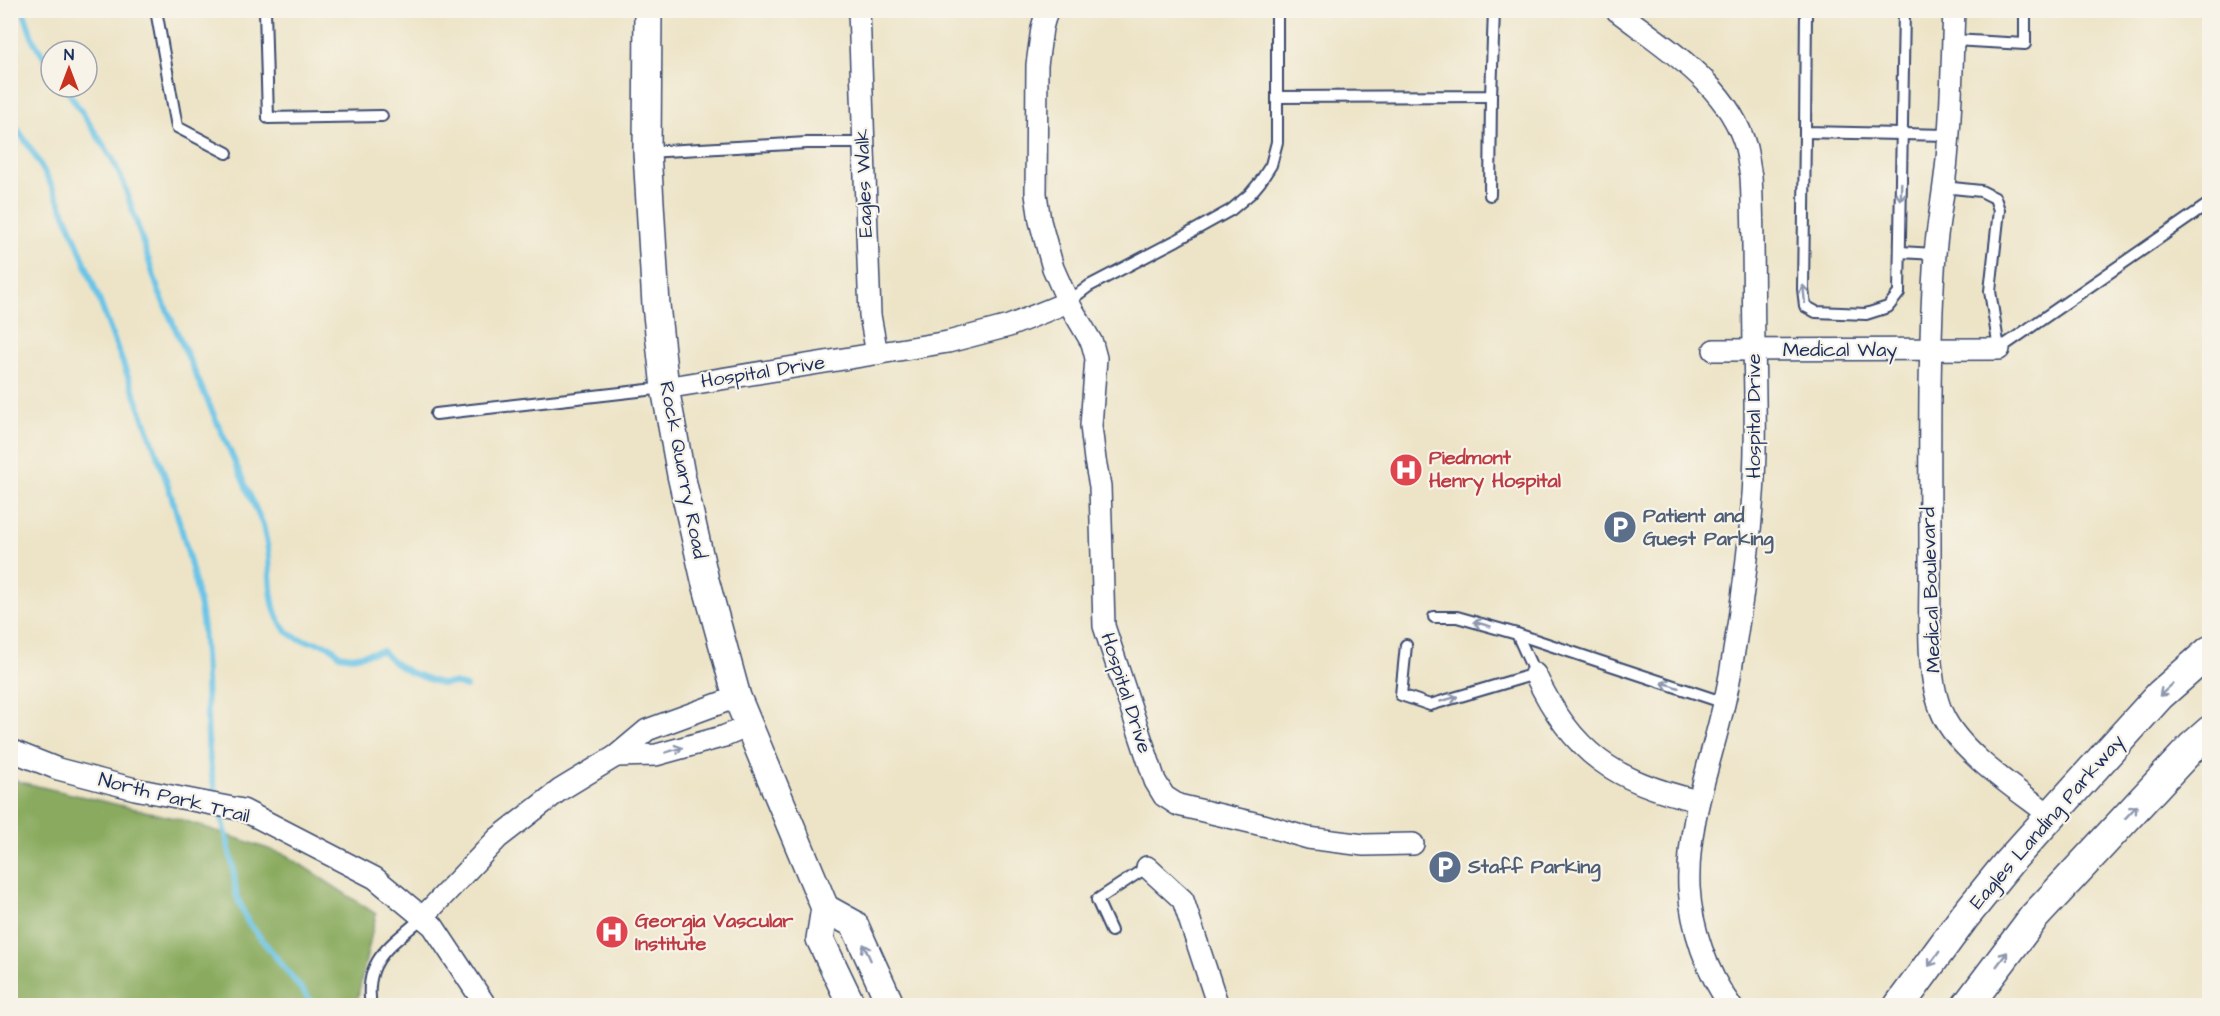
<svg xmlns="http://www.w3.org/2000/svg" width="2220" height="1016" font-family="'Architects Daughter',sans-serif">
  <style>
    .forest { fill: #8aab5f; stroke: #526d5e; stroke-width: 1.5 }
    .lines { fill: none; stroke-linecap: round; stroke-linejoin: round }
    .stream { stroke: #69c4e7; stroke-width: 6 }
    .service-casing { stroke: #3a4a6e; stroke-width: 14 }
    .minor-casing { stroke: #3a4a6e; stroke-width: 24 }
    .tertiary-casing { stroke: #3a4a6e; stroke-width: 30 }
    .secondary-casing { stroke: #3a4a6e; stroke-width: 33 }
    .service { stroke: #fff; stroke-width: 10 }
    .minor { stroke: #fff; stroke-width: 21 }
    .tertiary { stroke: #fff; stroke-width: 27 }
    .secondary { stroke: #fff; stroke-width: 30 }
    .oneway { stroke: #8d97ae }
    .labels { text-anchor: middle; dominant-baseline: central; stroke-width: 4.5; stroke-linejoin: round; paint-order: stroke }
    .street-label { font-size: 20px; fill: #1b2f5e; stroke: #f7f3e8 }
    .health-label { font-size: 20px; font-weight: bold; fill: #be3a42; stroke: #f7f3e8; text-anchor: start }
    .service-label { font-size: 20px; font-weight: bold; fill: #4e5e75; stroke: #f7f3e8; text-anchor: start }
  </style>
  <rect width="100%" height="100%" fill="#f7f3e8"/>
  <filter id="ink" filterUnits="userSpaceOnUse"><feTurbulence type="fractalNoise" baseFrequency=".0167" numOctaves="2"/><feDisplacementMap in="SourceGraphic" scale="12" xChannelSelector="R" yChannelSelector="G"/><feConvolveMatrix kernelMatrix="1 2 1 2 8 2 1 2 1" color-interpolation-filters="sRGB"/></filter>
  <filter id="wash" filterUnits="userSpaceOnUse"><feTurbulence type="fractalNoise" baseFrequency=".008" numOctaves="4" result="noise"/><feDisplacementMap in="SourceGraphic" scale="24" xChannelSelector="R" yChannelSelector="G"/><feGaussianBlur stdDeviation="1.35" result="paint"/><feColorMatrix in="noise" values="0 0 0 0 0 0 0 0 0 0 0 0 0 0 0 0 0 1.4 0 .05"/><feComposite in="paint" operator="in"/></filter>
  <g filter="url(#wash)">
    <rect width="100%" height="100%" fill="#ede4c7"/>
    <polygon class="forest" points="10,777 20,782 183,820 286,855 376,914 356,1005 11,1005"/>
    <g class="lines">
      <g class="stream">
        <polyline points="23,10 33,40 51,69"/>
        <path d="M 65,87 L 112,158 L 124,184 L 159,292 L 263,525 C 265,536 268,546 269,557 C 271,584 268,624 297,638 C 314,645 327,639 339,655 L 352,657 L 382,651 L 393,662 L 409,672 L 442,684 L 454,683 L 466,687"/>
        <path d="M 10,120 C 57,177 87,268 113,337 C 147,427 185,518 201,614 C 211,676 201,738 217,799"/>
        <polyline points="220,809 233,866 236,894 247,921 315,1006"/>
      </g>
    </g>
  </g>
  <g filter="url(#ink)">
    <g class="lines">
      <defs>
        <g id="service">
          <polyline points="156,10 177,127 227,153"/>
          <polyline points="265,10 268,118 382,116"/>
          <polyline points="1806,10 1805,132 1949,135"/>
          <polyline points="1953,40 2025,44 2025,10"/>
          <polyline points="1277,97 1491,96 1494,10"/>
          <polyline points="1805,132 1803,289 1805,306 1816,312 1866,314 1888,307 1899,293 1904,10"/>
          <polyline points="647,152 807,143 862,143"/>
          <polyline points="1943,187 1981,191 1995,198 1999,210 1990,291 1999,349 2210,203"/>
          <polyline points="1490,195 1491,96"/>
          <polyline points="1900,252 1935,254"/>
          <polyline points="1068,302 1089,286 1177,240 1231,210 1250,194 1260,182 1271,165 1277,142 1277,10"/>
          <polyline points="436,414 665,388"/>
          <polyline points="1517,634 1725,703"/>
          <polyline points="1406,645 1401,695 1430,705 1535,674 1517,634 1457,617 1434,617"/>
          <polyline points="1111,931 1097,900 1147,867"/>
          <path d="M 371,1006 C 363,959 392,945 423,917"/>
        </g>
        <g id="minor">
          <polyline points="859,10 870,315 877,354"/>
          <polyline points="1047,10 1042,28 1037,65 1036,194 1040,221 1053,268 1068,302 1092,343 1096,358 1091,426 1095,460 1100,486 1104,626 1155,781 1164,796 1178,805 1267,826 1308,838 1364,845 1413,844"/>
          <path d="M 1616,10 C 1665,48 1729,85 1746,148 C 1748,157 1749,167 1751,176 C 1754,231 1753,288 1754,344 C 1755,398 1757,453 1752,507 C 1748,561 1740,616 1731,669 C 1720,742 1686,812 1689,887 C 1691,927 1707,974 1731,1006"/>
          <path d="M 1954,10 C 1952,56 1952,101 1948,146 C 1946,183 1938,218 1935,254 C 1928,355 1930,457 1930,558 C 1931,603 1924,675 1943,715 C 1961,754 2018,790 2051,816"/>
          <polyline points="1714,350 1999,349"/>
          <polyline points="665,388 948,342 1009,326 1068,302"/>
          <path d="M 1535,674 C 1572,754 1615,781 1698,801"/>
          <polyline points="10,750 58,769 135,789 243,810 375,878 433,926 486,1006"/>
          <polyline points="616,756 656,755 725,736 749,726"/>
          <polyline points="1147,867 1183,900 1218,1006"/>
          <polyline points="423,917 498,838 560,790 616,756 647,730 737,697"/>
        </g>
        <g id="tertiary">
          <polyline points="648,10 647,152 656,305 665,388 681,475 705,580 737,697 825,908 820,939 852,1006"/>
          <polyline points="825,908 854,924 891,1006"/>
        </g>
        <g id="secondary">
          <polyline points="1899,1006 1965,916 2008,863 2160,695 2210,651"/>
          <polyline points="1967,1006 2034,917 2193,746 2210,731"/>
        </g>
      </defs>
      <use href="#service" class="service-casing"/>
      <use href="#minor" class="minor-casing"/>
      <use href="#tertiary" class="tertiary-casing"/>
      <use href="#secondary" class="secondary-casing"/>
      <use href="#service" class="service"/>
      <use href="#minor" class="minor"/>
      <use href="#tertiary" class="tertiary"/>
      <use href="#secondary" class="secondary"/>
    </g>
    <defs><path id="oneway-shaft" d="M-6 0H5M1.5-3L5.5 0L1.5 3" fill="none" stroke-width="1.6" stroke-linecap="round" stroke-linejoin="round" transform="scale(1.5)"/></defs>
    <g class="oneway">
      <use href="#oneway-shaft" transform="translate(1901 192) rotate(92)"/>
      <use href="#oneway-shaft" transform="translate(1804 294) rotate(-96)"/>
      <use href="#oneway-shaft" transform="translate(1482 624) rotate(-164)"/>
      <use href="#oneway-shaft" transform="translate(1670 685) rotate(-162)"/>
      <use href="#oneway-shaft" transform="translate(2166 690) rotate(138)"/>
      <use href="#oneway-shaft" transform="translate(1449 699) rotate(-16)"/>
      <use href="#oneway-shaft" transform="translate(674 750) rotate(-17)"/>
      <use href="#oneway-shaft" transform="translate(2131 812) rotate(-47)"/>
      <use href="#oneway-shaft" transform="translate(867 952) rotate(-114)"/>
      <use href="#oneway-shaft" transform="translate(1934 959) rotate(126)"/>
      <use href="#oneway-shaft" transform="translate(2002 959) rotate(-53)"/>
    </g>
  </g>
  <defs>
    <symbol id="hospital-disc" viewBox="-11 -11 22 22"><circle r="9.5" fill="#e0444e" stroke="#f7f3e8"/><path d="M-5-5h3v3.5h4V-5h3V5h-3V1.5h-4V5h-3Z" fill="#fff"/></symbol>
    <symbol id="parking-disc" viewBox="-11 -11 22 22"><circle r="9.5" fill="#5c6f8a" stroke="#f7f3e8"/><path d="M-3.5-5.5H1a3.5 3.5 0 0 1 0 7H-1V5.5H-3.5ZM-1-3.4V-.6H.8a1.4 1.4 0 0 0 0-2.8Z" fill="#fff"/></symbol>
  </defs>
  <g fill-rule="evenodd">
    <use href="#hospital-disc" x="1387" y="451" width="38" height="38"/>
    <use href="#parking-disc" x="1601" y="508" width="38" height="38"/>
    <use href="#parking-disc" x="1426" y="848" width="38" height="38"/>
    <use href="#hospital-disc" x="593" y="913" width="38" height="38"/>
  </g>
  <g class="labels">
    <g class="street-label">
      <text transform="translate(864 183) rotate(-92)">Eagles Walk</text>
      <text x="1840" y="350">Medical Way</text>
      <text transform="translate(763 372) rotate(-9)">Hospital Drive</text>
      <text transform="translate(1754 416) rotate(-90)">Hospital Drive</text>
      <text transform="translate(683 470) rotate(79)">Rock Quarry Road</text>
      <text transform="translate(1931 590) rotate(-92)">Medical Boulevard</text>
      <text transform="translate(1126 693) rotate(72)">Hospital Drive</text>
      <text transform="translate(174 798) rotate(14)">North Park Trail</text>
      <text transform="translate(2047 822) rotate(-49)">Eagles Landing Parkway</text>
    </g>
    <g class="health-label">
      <text x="1429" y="458">Piedmont<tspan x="1429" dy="23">Henry Hospital</tspan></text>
      <text x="635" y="921">Georgia Vascular<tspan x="635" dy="23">Institute</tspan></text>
    </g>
    <g class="service-label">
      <text x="1643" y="516">Patient and<tspan x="1643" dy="23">Guest Parking</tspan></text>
      <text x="1468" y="867">Staff Parking</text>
    </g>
  </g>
  <rect width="2220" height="1016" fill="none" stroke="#f7f3e8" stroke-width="36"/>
  <g transform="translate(69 69)"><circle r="28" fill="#f7f3e8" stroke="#9fa5b1" stroke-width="1.5"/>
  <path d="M0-4.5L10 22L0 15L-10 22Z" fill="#c8321e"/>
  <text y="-9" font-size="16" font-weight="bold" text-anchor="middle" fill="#1b2f5e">N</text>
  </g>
</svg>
